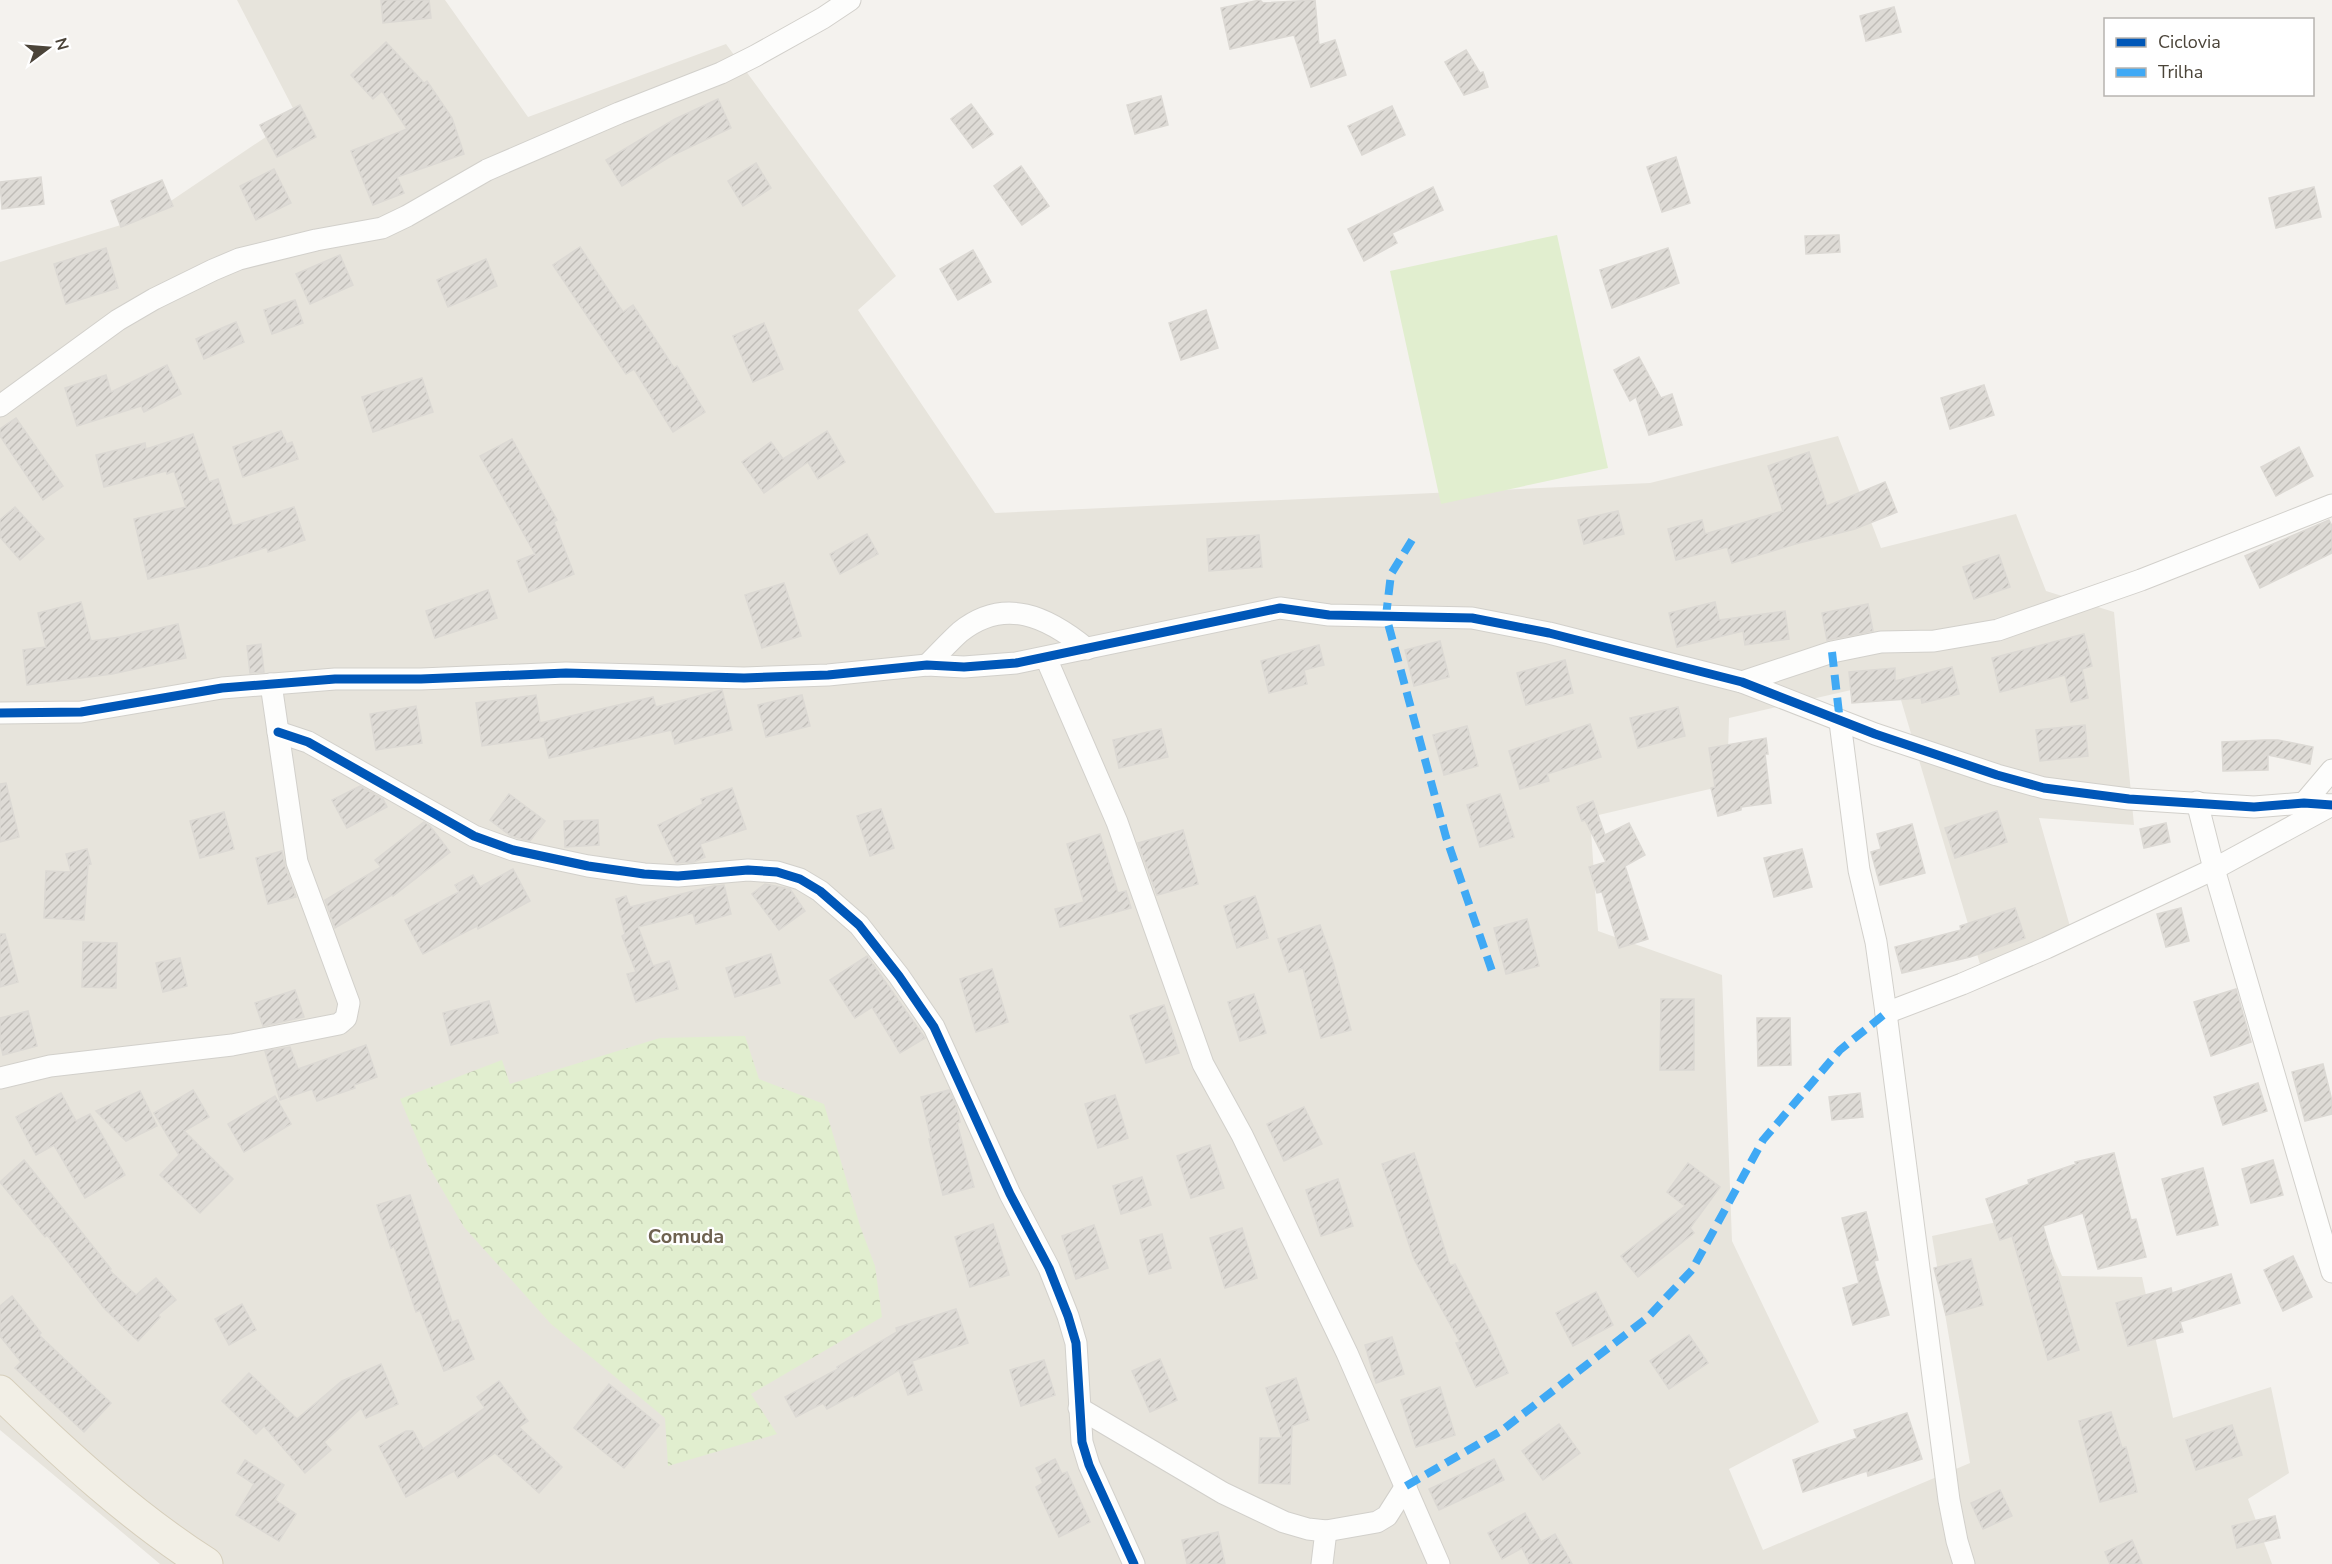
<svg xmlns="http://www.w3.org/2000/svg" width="2332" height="1564" font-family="'Nunito Sans',sans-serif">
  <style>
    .residential { fill: #e7e4dc }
    .forest { fill: url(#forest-crowns) }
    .pitch { fill: #e1eecf }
    .building { fill: url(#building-hatch); stroke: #dcd9d4; stroke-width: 1.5 }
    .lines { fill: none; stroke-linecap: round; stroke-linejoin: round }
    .minor-casing { stroke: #d2d0cb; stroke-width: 23 }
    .primary-casing { stroke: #d6cebb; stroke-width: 35 }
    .minor { stroke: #fdfdfc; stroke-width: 21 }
    .primary { stroke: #f2efe6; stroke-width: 33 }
    .quiet { stroke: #3fa9f5; stroke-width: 8; stroke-dasharray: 15 8; stroke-linecap: butt }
    .cycleway-casing { stroke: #fff; stroke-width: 13 }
    .cycleway { stroke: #0057b8; stroke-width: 9 }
    .labels { text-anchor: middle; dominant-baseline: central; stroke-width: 4.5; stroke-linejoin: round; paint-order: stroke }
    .neighbourhood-label { font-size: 20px; font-weight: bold; fill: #6e6250; stroke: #fff }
  </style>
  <defs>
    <pattern id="forest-crowns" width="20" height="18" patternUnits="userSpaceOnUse" patternTransform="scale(1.5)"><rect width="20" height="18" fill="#e1eecf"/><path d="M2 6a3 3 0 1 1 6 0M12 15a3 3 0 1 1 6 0" fill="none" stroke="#c3cdb2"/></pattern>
    <pattern id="building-hatch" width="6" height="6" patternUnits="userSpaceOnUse" patternTransform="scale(1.5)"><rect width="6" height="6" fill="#dedbd6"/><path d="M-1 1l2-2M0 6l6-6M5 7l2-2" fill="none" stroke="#c0bdb8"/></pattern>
  </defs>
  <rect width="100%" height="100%" fill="#f4f2ee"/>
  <polygon class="residential" points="237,0 445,0 528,117 726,44 896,276 858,310 995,513 1650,483 1838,436 1881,548 2016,514 2046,591 2114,612 2134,825 2039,818 2073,937 1980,964 1895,680 1729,718 1727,785 1590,817 1598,931 1722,975 1732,1241 1819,1422 1729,1469 1763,1550 1970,1463 1932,1236 2034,1214 2062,1276 2142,1277 2173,1418 2271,1387 2289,1473 2248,1499 2272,1564 160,1564 0,1430 0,262 147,217 297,116"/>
  <polygon class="forest" points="745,1036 759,1079 824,1104 860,1226 875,1266 882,1317 751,1394 777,1434 668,1466 665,1418 551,1324 464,1227 428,1165 400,1099 502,1060 510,1084 660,1038"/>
  <polygon class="pitch" points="1557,235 1608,468 1441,504 1390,271"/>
  <g class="building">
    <polygon points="381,0 429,0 431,18 383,23"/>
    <polygon points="1260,0 1263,3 1315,0 1319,45 1335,40 1346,75 1311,87 1294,35 1230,49 1221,8"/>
    <polygon points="1894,7 1901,32 1866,41 1860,16"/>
    <polygon points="386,42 424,83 427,81 452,118 464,154 397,177 404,193 373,205 351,151 407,129 382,91 373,99 351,75"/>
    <polygon points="1466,50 1480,73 1483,72 1488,87 1464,95 1445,62"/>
    <polygon points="1161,96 1168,125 1135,134 1127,105"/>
    <polygon points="718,99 731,128 671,156 622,186 606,160 675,119"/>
    <polygon points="971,104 993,134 973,148 951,119"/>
    <polygon points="300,105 316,137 277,157 260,125"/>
    <polygon points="1392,106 1405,135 1362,155 1348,126"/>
    <polygon points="1676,157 1690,203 1662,212 1647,167"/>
    <polygon points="756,163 771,188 743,206 728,181"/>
    <polygon points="1021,166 1049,206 1022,225 994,186"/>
    <polygon points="274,169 291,203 256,220 240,186"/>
    <polygon points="41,177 44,204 2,209 0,182"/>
    <polygon points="162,180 173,206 121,227 111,201"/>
    <polygon points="1433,187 1443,210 1392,233 1397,243 1364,261 1348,229"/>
    <polygon points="2314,187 2321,217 2276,228 2269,198"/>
    <polygon points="1839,235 1840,252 1806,254 1805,236"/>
    <polygon points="580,247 623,312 633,305 674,368 677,366 705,412 673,432 634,369 626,374 553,265"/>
    <polygon points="106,248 118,288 66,304 54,264"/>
    <polygon points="1668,248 1679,283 1612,308 1600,270"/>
    <polygon points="973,250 991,282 958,300 940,269"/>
    <polygon points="340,255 353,285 310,304 296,274"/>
    <polygon points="486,259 497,286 448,307 437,280"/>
    <polygon points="295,300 303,323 272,334 264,310"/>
    <polygon points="1206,310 1218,348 1181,360 1169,323"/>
    <polygon points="236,322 244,342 204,359 196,339"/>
    <polygon points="764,323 783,369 753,382 733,336"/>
    <polygon points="1639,357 1661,398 1672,394 1682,425 1649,435 1636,397 1630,401 1614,370"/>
    <polygon points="167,365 181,394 144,412 141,406 77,426 65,388 106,375 111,392"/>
    <polygon points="422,378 433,412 373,432 362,397"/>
    <polygon points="1984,385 1994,415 1950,429 1941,398"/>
    <polygon points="16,418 63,486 43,500 0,436 0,429"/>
    <polygon points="281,431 287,444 292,442 298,459 243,477 233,447"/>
    <polygon points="827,431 845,462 818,479 808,462 764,493 742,462 771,442 783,459"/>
    <polygon points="193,434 209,482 218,479 233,526 294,507 305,540 268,552 267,547 207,566 148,579 134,519 186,507 174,471 167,474 166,471 104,487 96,455 145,443 146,449"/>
    <polygon points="512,439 557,520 554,522 574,574 529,592 517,561 535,554 480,456"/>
    <polygon points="2299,447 2313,476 2276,496 2261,467"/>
    <polygon points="1809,452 1827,506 1885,482 1897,512 1855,529 1799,543 1732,563 1727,547 1676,560 1668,529 1702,520 1705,534 1783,511 1768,466"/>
    <polygon points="15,507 44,539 20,560 0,537 0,520"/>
    <polygon points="1618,511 1624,534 1584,544 1578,520"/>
    <polygon points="2329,520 2332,526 2332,553 2260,588 2245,556"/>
    <polygon points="867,534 878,554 840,574 830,554"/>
    <polygon points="1259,535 1262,567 1209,571 1207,539"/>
    <polygon points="1999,555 2010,587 1974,599 1963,567"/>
    <polygon points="784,583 801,636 762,648 745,595"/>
    <polygon points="488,590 497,618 435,638 426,611"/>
    <polygon points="81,602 91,641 120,637 178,624 186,658 112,674 27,685 23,650 46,647 38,613"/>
    <polygon points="1715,602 1719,620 1785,611 1789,639 1745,645 1743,631 1677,647 1669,613"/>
    <polygon points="1868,604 1873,631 1827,640 1822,613"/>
    <polygon points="2084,634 2092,666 2082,669 2088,698 2071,702 2065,675 2000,692 1992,658"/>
    <polygon points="1440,641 1449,677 1414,686 1405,650"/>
    <polygon points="261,644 264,672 250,673 247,646"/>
    <polygon points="1319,645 1324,665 1304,670 1307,684 1269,693 1261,661"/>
    <polygon points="1565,660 1573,693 1526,705 1517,673"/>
    <polygon points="1952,667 1959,694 1922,703 1921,698 1852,703 1849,672 1895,668 1895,681"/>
    <polygon points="722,690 732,730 675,744 671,730 549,758 544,737 482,746 476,703 536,695 540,723 653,697 656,707"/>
    <polygon points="802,695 810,726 766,737 758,705"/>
    <polygon points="416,706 422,743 376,750 370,714"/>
    <polygon points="1678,707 1685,736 1638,748 1630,718"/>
    <polygon points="1590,724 1601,757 1547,774 1549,781 1520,789 1509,751"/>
    <polygon points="2085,725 2088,756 2040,761 2036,730"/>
    <polygon points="1467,726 1478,766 1444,775 1433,735"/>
    <polygon points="1161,729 1168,757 1119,768 1113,740"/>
    <polygon points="1766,738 1768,754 1765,754 1771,803 1741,807 1741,810 1718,816 1711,788 1715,787 1709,748"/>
    <polygon points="2265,740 2278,740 2313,747 2310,764 2268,755 2268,770 2223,771 2222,742"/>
    <polygon points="6,783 19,837 0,842 0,784"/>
    <polygon points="360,786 383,799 387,807 347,828 332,800"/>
    <polygon points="732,788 746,829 700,844 705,857 694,862 676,863 658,825 703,804 701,799"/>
    <polygon points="509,794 545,821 530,841 511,836 490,820"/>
    <polygon points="1500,794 1514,837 1480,847 1467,805"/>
    <polygon points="1593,801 1605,835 1629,823 1645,855 1625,866 1648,939 1619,948 1602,892 1597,893 1589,867 1606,862 1585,820 1582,821 1577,807"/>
    <polygon points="881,809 894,848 870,856 857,816"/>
    <polygon points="1997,811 2007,842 1955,858 1945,828"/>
    <polygon points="224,812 234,849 200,858 190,821"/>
    <polygon points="598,820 599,845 565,847 564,821"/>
    <polygon points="424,822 430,826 450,852 393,896 392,895 335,928 325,900 381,867 375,860"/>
    <polygon points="2166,823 2170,842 2144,848 2140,829"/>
    <polygon points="1912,824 1925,873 1880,885 1871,852 1881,849 1877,834"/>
    <polygon points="1183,830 1198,884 1157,895 1138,843"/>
    <polygon points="1100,834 1118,893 1126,891 1131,908 1060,927 1055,909 1084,902 1067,844"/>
    <polygon points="87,849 91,864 88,865 84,920 44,918 46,871 71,872 66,854"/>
    <polygon points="1802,849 1812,887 1774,897 1764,858"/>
    <polygon points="282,851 285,866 296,897 268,904 256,858"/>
    <polygon points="513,869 530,901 478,929 477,926 423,954 405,920 459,892 455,885 473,875 480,887"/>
    <polygon points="765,884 790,889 805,911 779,930 752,894"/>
    <polygon points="724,885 731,914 696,924 693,913 638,927 653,966 669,961 678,989 636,1002 627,974 636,972 622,936 625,934 616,899 626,896 630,907 713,886"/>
    <polygon points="1255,896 1268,938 1237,948 1224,906"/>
    <polygon points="2015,908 2025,938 1970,957 1902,973 1895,947 1961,930 1960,926"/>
    <polygon points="2181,908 2189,941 2166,947 2157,914"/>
    <polygon points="1527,919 1539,966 1506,974 1494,928"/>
    <polygon points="1320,925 1333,962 1351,1030 1321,1038 1303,968 1289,972 1278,939"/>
    <polygon points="0,934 5,934 18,982 0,987"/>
    <polygon points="83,942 117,943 116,988 82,987"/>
    <polygon points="771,954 780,983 735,997 726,968"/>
    <polygon points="867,956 925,1038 900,1053 872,1007 855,1018 830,980"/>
    <polygon points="180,958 187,986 163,992 156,963"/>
    <polygon points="992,969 1008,1022 976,1032 960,979"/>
    <polygon points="2236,989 2251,1042 2211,1056 2194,1002"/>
    <polygon points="295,990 304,1017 263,1026 255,1003"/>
    <polygon points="1254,994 1266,1033 1240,1041 1228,1002"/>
    <polygon points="1661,999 1694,999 1694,1070 1660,1070"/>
    <polygon points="489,1001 498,1033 451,1045 443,1013"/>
    <polygon points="1164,1005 1179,1053 1146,1063 1130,1016"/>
    <polygon points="28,1011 37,1046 3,1055 0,1043 0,1018"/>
    <polygon points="1757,1018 1790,1018 1791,1065 1758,1066"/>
    <polygon points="366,1045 377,1077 354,1085 355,1088 317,1101 312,1089 280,1100 265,1051 290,1047 298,1069"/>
    <polygon points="2323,1064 2332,1101 2332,1114 2305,1121 2292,1072"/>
    <polygon points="2258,1083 2267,1111 2223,1125 2214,1097"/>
    <polygon points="193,1090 209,1117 184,1131 233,1179 200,1213 160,1175 179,1155 154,1113"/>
    <polygon points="949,1090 956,1105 960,1122 957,1123 974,1187 943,1195 929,1139 931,1139 921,1097"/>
    <polygon points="140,1091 157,1126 126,1141 96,1111"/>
    <polygon points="61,1093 76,1121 90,1114 125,1175 85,1198 54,1145 36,1155 16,1117"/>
    <polygon points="1860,1093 1863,1117 1832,1120 1829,1097"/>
    <polygon points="1115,1095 1128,1138 1098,1148 1085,1104"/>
    <polygon points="275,1096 291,1124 244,1152 228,1124"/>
    <polygon points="1304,1107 1322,1144 1284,1161 1267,1124"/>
    <polygon points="1210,1145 1224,1188 1191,1198 1177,1156"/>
    <polygon points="1414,1153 1450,1266 1455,1264 1489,1330 1508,1373 1476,1387 1456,1343 1460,1342 1414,1259 1382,1164"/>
    <polygon points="2114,1153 2131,1220 2136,1219 2146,1257 2098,1269 2083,1213 2043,1226 2079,1350 2048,1360 2012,1236 2000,1240 1986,1199 2029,1184 2028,1180 2076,1164 2075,1162"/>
    <polygon points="24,1160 111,1269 109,1270 136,1295 156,1278 176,1300 158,1315 160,1317 138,1341 104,1308 47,1235 45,1237 0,1182"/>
    <polygon points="2273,1160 2283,1195 2251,1203 2242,1169"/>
    <polygon points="1688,1163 1720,1187 1690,1228 1694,1233 1638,1277 1621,1256 1685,1206 1667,1192"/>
    <polygon points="2203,1168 2218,1225 2177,1235 2162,1179"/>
    <polygon points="1142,1177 1151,1205 1121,1214 1113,1186"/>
    <polygon points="1338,1179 1353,1226 1321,1236 1306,1190"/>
    <polygon points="410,1195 452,1322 458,1320 474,1359 444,1371 420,1310 416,1312 394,1246 391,1248 377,1205"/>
    <polygon points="1866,1212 1878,1260 1874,1261 1889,1315 1853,1325 1843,1288 1859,1283 1842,1218"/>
    <polygon points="993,1224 1009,1275 970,1287 955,1237"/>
    <polygon points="1094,1225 1108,1268 1076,1279 1062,1236"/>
    <polygon points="1242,1228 1257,1278 1225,1288 1210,1238"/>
    <polygon points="1162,1234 1171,1268 1149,1274 1140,1240"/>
    <polygon points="2293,1256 2312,1297 2283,1311 2264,1270"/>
    <polygon points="1971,1259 1983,1305 1946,1315 1934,1268"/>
    <polygon points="2231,1274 2240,1303 2180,1322 2183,1332 2128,1346 2116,1303 2171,1288 2172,1293"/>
    <polygon points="1596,1292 1613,1325 1573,1346 1556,1313"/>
    <polygon points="12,1296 41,1333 39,1335 111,1403 84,1432 15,1368 21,1362 0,1336 0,1306"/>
    <polygon points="242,1304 256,1330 229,1345 215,1319"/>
    <polygon points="956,1309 968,1343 912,1361 922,1390 908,1395 899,1370 854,1397 853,1395 827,1409 823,1403 796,1417 785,1397 838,1369 837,1367 897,1332 896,1328"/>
    <polygon points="1689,1335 1708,1363 1669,1389 1650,1361"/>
    <polygon points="1392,1337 1404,1374 1376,1383 1365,1345"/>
    <polygon points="1160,1359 1177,1400 1150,1412 1132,1371"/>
    <polygon points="1044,1360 1055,1395 1021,1406 1010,1370"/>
    <polygon points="381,1364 398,1404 366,1418 361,1408 324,1442 331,1450 305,1473 264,1426 256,1434 222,1401 249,1373 297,1419 342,1381"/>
    <polygon points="1296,1378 1309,1420 1292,1426 1290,1484 1259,1483 1260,1438 1282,1438 1266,1388"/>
    <polygon points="499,1381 528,1421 519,1427 562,1467 539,1493 495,1453 458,1478 454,1471 406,1497 379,1446 406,1431 413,1431 423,1449 485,1408 477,1397"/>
    <polygon points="609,1384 659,1425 624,1468 574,1428"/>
    <polygon points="1440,1387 1455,1435 1416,1447 1401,1400"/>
    <polygon points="2111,1412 2122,1448 2126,1447 2137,1492 2100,1502 2079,1421"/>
    <polygon points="1907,1413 1922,1459 1868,1476 1867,1471 1803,1492 1793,1460 1857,1438 1854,1430"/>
    <polygon points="1559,1424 1580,1453 1543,1480 1522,1451"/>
    <polygon points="2232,1425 2242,1455 2196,1470 2186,1440"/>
    <polygon points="1055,1459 1062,1474 1067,1472 1090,1522 1059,1537 1036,1487 1043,1483 1036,1468"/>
    <polygon points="1494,1459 1504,1480 1439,1510 1429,1489"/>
    <polygon points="245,1460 284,1485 275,1500 296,1514 279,1541 236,1515 254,1484 237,1473"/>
    <polygon points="2000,1490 2012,1516 1983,1529 1971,1503"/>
    <polygon points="1525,1513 1541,1542 1555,1534 1572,1564 1530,1564 1522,1548 1502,1559 1488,1533"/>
    <polygon points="2275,1516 2280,1538 2237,1548 2232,1526"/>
    <polygon points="1218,1532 1225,1564 1187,1564 1182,1540"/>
    <polygon points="2132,1540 2142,1564 2110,1564 2105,1552"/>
  </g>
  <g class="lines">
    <defs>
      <g id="minor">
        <polyline points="0,406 118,320 154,299 213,270 239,259 316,240 382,228 407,216 487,170 619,113 721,73 755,56 823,18 850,0"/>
        <polyline points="1046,658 1117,822 1203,1064 1242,1135 1347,1353 1439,1564"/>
        <path d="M 927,665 C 938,654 949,642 960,632 C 1005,596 1048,617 1087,649"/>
        <polyline points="1742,682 1832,652 1881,642 1934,641 1998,630 2141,580 2332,505"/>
        <polyline points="0,713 81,712 222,688 335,679 421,679 566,673 744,678 828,675 927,665 964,667 1016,663 1280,608 1329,615 1472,618 1549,633 1742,682 1875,734 1997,775 2044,788 2129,799 2254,807 2304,803 2332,805"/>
        <polyline points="1840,722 1859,870 1876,942 1886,1013 1949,1500 1957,1541 1964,1564"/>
        <polyline points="278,732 308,742 474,836 513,850 588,866 644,874 678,876 748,870 777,872 800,879 820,891 859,925 899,976 934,1027 1010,1194 1049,1268 1068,1316 1076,1343 1082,1442 1089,1465 1134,1564"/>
        <polyline points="2197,802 2214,869 2332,1272"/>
        <polyline points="2304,803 2332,770"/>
        <polyline points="1886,1013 1962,984 2046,948 2214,869 2332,805"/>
        <polyline points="0,1078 50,1066 232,1045 339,1024 346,1018 349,1003 297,862 271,684"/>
        <polyline points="1079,1408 1223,1493 1284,1522 1308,1529 1326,1531 1377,1522 1387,1516 1406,1486"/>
        <polyline points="1322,1564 1326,1531"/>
      </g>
      <path id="primary" d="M 0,1392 C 64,1454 131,1516 206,1564"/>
    </defs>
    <use href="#minor" class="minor-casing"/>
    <use href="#primary" class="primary-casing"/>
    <use href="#minor" class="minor"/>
    <use href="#primary" class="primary"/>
    <g class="quiet">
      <polyline points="1412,540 1391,574 1386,616 1446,837 1493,974"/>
      <polyline points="1832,652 1840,722"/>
      <polyline points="1406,1486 1501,1431 1647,1318 1692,1270 1763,1140 1840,1050 1886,1013"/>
    </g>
    <defs>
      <g id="cycleway">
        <polyline points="0,713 81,712 222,688 335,679 421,679 566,673 744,678 828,675 927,665 964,667 1016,663 1280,608 1329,615 1472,618 1549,633 1742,682 1875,734 1997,775 2044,788 2129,799 2254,807 2304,803 2332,805"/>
        <polyline points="278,732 308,742 474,836 513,850 588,866 644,874 678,876 748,870 777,872 800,879 820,891 859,925 899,976 934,1027 1010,1194 1049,1268 1068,1316 1076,1343 1082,1442 1089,1465 1134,1564"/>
      </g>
    </defs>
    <use href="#cycleway" class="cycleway-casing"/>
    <use href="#cycleway" class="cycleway"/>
  </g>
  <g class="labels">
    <g class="neighbourhood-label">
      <text x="686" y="1236">Comuda</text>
    </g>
  </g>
  <rect x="2104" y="18" width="210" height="78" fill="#ffffff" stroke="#b7b4b0" stroke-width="1.5"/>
  <rect x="2116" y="38" width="30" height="9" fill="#0057b8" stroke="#b7b4b0" stroke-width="1.5"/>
  <text x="2158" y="48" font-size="18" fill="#4b4439">Ciclovia</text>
  <rect x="2116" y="68" width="30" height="9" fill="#3fa9f5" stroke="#b7b4b0" stroke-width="1.5"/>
  <text x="2158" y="78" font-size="18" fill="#4b4439">Trilha</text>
  <g transform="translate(48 48) rotate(74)" stroke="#ffffff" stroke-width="4.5" paint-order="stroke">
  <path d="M0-4.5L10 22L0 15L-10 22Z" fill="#4b4439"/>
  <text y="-9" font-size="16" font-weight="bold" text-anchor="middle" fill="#4b4439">N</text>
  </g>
</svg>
